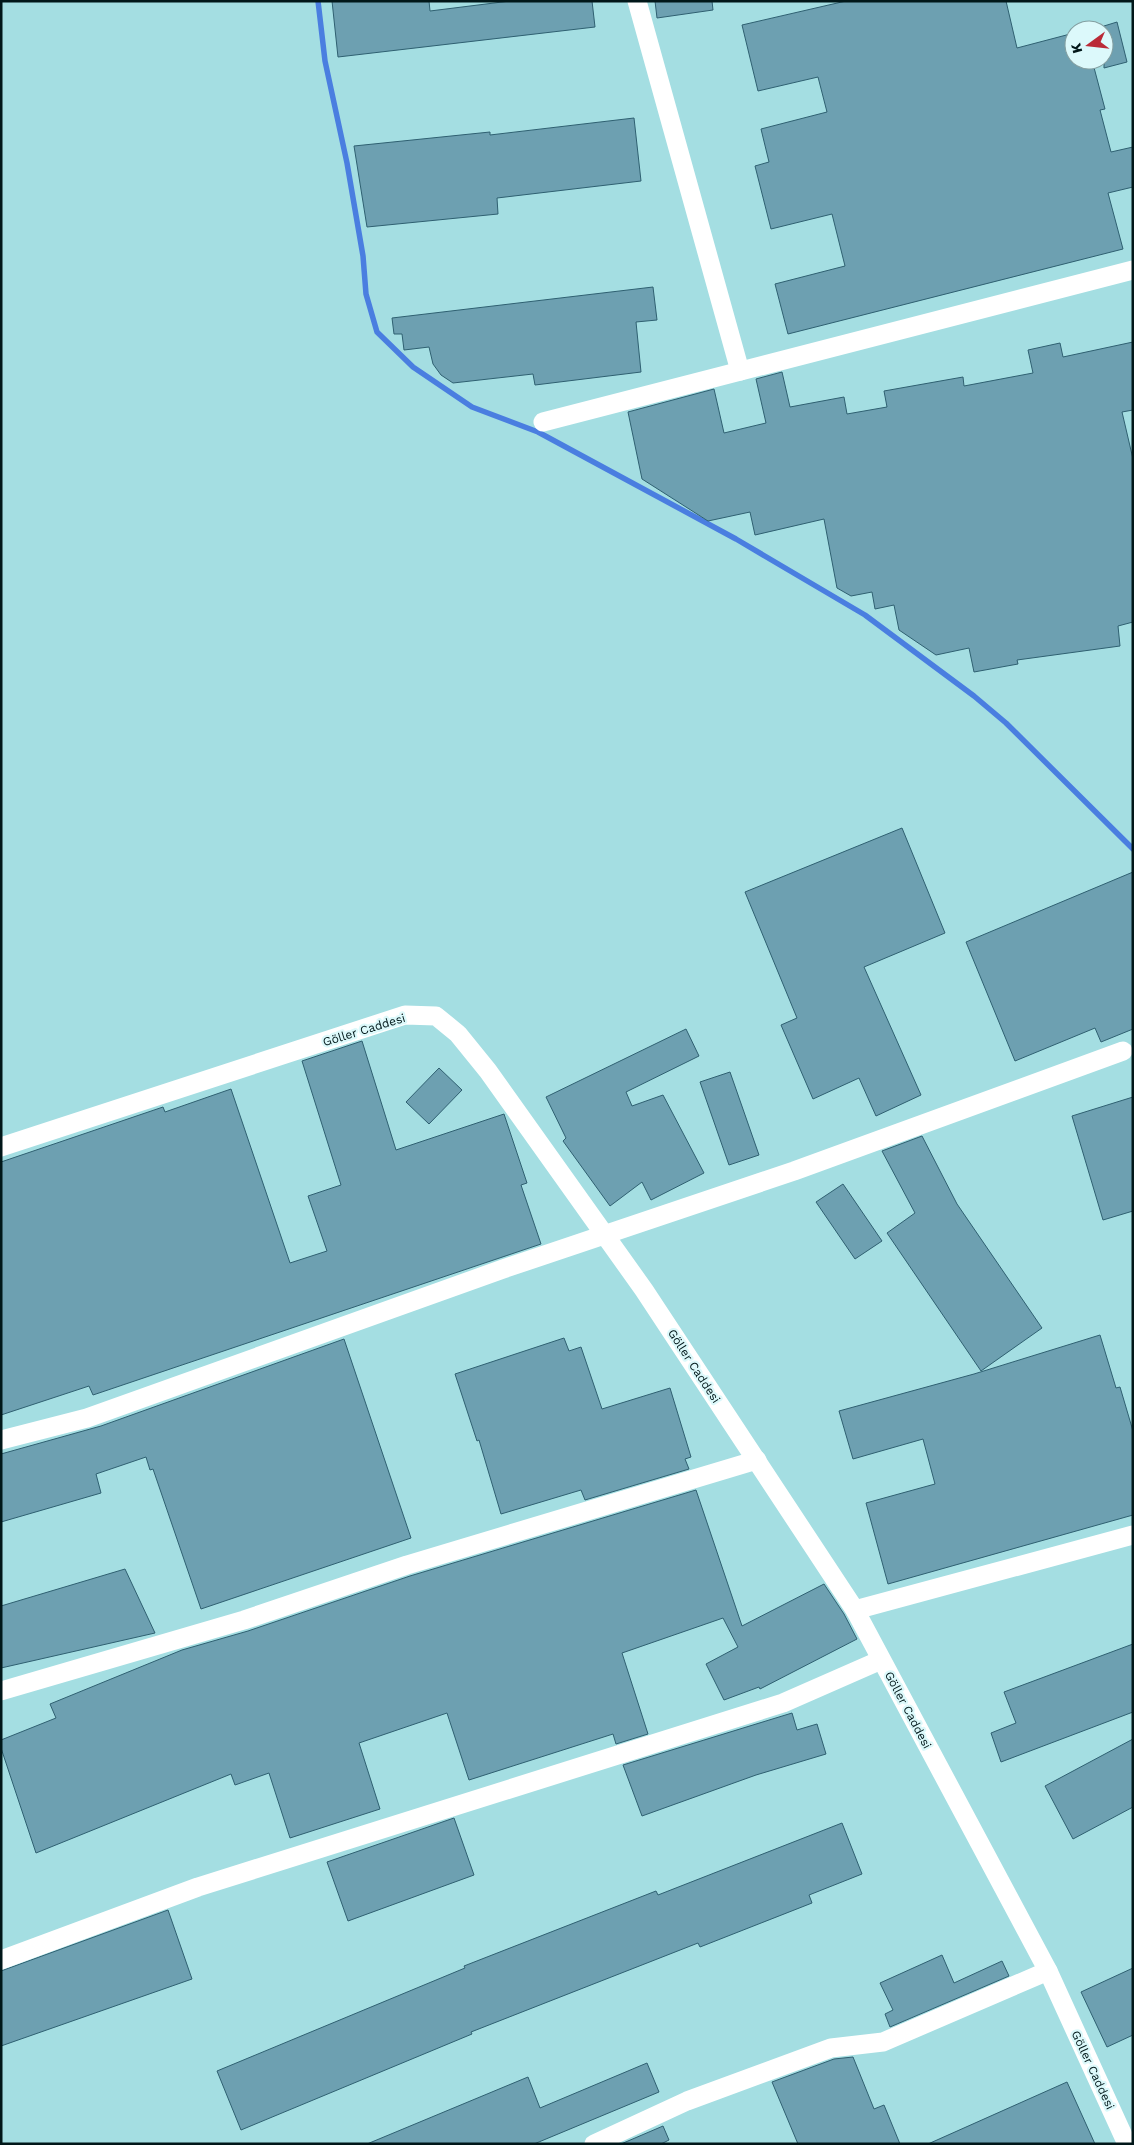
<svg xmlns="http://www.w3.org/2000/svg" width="1134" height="2145" font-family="'Work Sans',sans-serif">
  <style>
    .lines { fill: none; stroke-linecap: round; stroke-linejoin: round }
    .stream { stroke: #4a7ee0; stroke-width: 5.5 }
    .building { fill: #6da0b1; stroke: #2f6071 }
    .minor { stroke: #fff; stroke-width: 19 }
    .labels { text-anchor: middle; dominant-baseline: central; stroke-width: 4.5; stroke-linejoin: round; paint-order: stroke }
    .street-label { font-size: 12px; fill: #011719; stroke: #dcf9fb }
  </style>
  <rect width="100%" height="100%" fill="#a4dee2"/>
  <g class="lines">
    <polyline class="stream" points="318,1 325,61 347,163 363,256 366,294 377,332 413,367 472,407 538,432 736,539 865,615 974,696 1006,723 1133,849"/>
  </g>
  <g class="building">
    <polygon points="332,1 429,1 430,11 510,1 592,1 595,27 338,57"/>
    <polygon points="655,1 712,1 713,10 657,18"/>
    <polygon points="846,1 1006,1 1017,48 1074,33 1074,60 1092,60 1105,109 1100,110 1111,152 1133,147 1133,187 1108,193 1123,249 788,334 775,284 845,266 832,214 771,229 755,166 769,162 761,129 827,112 818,77 758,91 742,25"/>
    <polygon points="1117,22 1127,62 1104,68 1104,26"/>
    <polygon points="634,118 641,181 497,198 498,214 367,227 354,146 490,132 490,135"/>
    <polygon points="653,287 657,320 636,322 641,372 535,385 533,374 453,383 441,375 433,364 429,347 404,350 402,334 394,334 392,318"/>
    <polygon points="1133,342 1133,410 1122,412 1133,459 1133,622 1118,626 1120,646 1017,660 1018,664 974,672 969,648 936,655 899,630 894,605 875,609 872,592 851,596 837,588 824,519 755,535 750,512 708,521 642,479 628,412 714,389 724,433 766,423 756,379 782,372 790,407 844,397 847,414 887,407 884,391 963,377 964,386 1033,373 1028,350 1060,343 1063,357"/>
    <polygon points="902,828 945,933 864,967 921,1095 876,1116 859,1078 813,1099 781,1025 797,1018 745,892"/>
    <polygon points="1133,872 1133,1029 1101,1042 1095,1028 1015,1061 966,942"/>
    <polygon points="686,1029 699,1056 626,1092 632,1106 663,1095 704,1173 651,1200 642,1182 610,1206 563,1141 566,1138 546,1097"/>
    <polygon points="362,1041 396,1150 504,1114 527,1183 521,1185 541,1244 93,1395 89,1386 1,1415 1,1162 163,1107 165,1112 231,1089 290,1263 327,1251 308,1196 341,1185 302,1061"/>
    <polygon points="439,1068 462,1090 429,1124 406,1102"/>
    <polygon points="730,1072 759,1155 729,1165 700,1082"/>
    <polygon points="1133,1097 1133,1211 1103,1220 1072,1116"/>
    <polygon points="922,1136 957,1204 1042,1328 981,1371 887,1233 915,1213 882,1151"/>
    <polygon points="843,1184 882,1241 855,1259 816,1202"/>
    <polygon points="1100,1335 1116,1388 1120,1387 1133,1431 1133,1515 888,1584 866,1503 935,1484 923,1439 853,1459 839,1411 974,1374"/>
    <polygon points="564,1338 569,1351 581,1347 602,1409 670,1388 691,1457 685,1459 689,1469 585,1500 581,1490 501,1514 479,1440 477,1441 455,1374"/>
    <polygon points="344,1339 411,1538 201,1609 153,1469 150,1470 146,1457 96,1474 101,1493 1,1522 1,1454 101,1426"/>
    <polygon points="696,1490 742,1626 824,1584 844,1614 857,1639 760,1689 759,1687 724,1700 706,1664 738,1647 723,1618 622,1653 648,1734 616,1744 613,1734 469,1780 447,1713 359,1743 380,1809 290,1838 269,1773 235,1785 231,1774 36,1853 1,1748 1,1740 56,1718 50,1704 182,1650 248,1631 410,1576"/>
    <polygon points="125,1569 155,1633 1,1668 1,1606"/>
    <polygon points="1133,1644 1133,1712 1001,1762 991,1733 1016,1723 1004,1692"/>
    <polygon points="792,1713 797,1730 817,1724 826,1754 756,1775 642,1816 623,1765"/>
    <polygon points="1133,1739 1133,1807 1073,1839 1045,1786"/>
    <polygon points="454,1818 474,1875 348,1921 327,1862"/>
    <polygon points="842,1823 862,1874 809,1895 812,1903 700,1947 698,1943 471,2032 472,2034 241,2130 217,2071 465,1968 464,1966 656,1891 658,1895"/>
    <polygon points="168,1910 192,1979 1,2046 1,1971"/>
    <polygon points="942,1955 954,1983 1002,1961 1009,1976 890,2027 885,2014 893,2010 880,1983"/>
    <polygon points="1133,1968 1133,2035 1107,2047 1081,1992"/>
    <polygon points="853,2057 874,2109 884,2105 900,2144 798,2144 772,2082 834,2059"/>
    <polygon points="647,2063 659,2092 534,2144 367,2144 528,2077 540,2108"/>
    <polygon points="1067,2082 1095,2144 928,2144"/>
    <polygon points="663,2126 669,2140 661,2144 621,2144"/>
  </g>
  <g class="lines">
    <g class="minor">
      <polyline points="637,1 740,371"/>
      <polyline points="543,422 1133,270"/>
      <polyline points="1,1147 405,1015 436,1016 458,1034 488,1071 644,1290 855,1610 1048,1971 1127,2144"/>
      <polyline points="1,1440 87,1418 503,1269 794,1171 1123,1051"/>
      <polyline points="855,1610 1133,1535"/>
      <polyline points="1,1691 244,1620 407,1565 757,1460"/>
      <polyline points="1,1960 198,1887 783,1703 881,1660"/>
      <polyline points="594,2144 687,2101 831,2048 883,2042 1048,1971"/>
    </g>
  </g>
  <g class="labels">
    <g class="street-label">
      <text transform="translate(364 1030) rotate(-17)">Göller Caddesi</text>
      <text transform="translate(694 1366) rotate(57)">Göller Caddesi</text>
      <text transform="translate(908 1710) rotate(62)">Göller Caddesi</text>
      <text transform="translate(1093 2070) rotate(65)">Göller Caddesi</text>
    </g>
  </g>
  <rect width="1134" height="2145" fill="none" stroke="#011719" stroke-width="5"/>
  <g transform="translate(1089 45) rotate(255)"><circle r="24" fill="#dcf9fb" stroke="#849fa1"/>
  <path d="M0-4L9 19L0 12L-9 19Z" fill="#ba2a37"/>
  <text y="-8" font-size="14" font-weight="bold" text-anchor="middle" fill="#011719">K</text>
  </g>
</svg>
